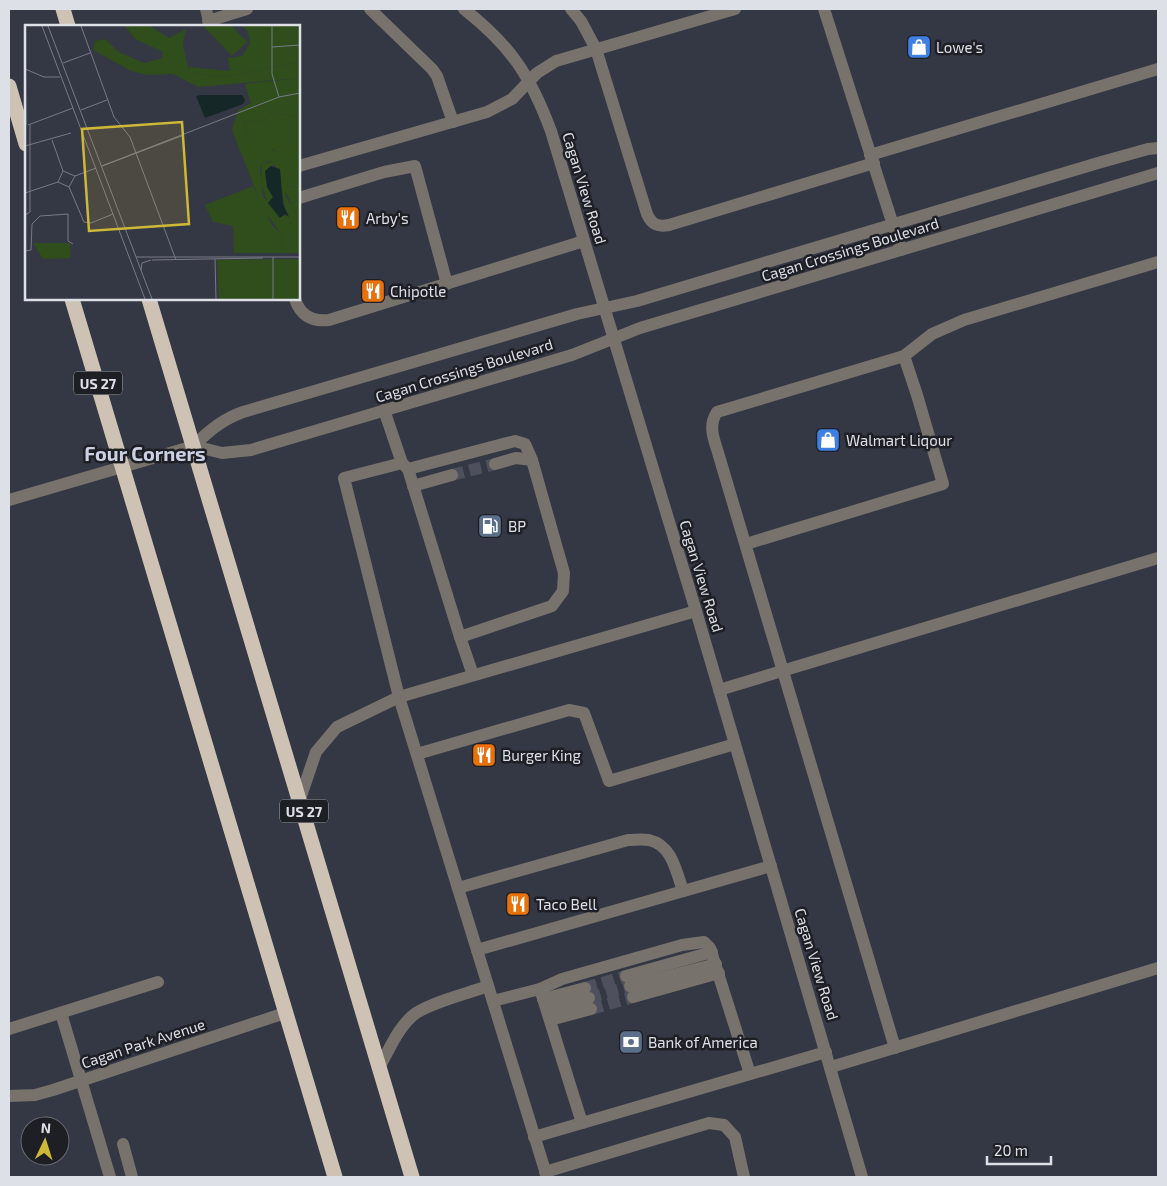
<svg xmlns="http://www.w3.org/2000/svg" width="1167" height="1186" font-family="'Exo 2',sans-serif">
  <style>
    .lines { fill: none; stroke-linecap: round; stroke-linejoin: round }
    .minor-tunnel { stroke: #4e505d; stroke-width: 12; stroke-dasharray: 12 6; stroke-linecap: butt }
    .minor { stroke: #77726c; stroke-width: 12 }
    .highway { stroke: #cec2b4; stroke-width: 15 }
    .labels { text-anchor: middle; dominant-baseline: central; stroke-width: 5; stroke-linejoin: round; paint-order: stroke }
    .shield { fill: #1d1f25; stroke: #a4a6ae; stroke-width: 1 }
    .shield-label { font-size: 14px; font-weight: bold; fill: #dee0e8 }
    .poi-label { font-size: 15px; fill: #dee0e8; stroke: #1d1f25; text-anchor: start }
    .street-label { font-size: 15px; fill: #dee0e8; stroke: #1d1f25 }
    .district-label { font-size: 20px; font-weight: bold; fill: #cdd0e2; stroke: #1d1f25 }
    .inset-road { fill: none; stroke: #787b86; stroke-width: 1 }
    .view { fill: #ceb837; fill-opacity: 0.15; stroke: #ceb837; stroke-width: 2.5 }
    .inset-edge { fill: none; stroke: #dee0e8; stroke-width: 2.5 }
  </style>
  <rect width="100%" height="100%" fill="#343744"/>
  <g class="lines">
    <g class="minor-tunnel">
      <polyline points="452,475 495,464"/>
      <polyline points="585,988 626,976"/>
      <polyline points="589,998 630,986"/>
      <polyline points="591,1009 633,997"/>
    </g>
    <g class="minor">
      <polyline points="206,9 210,26"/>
      <polyline points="370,9 432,69 437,76 453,122"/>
      <path d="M 464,9 C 511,46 530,75 551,131 L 696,611 L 862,1177"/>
      <path d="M 571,9 L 581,21 L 596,49 L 647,214 C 652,225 658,227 669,225 L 874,163"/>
      <polyline points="824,9 901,250"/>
      <polyline points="208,21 247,9"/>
      <polyline points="870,155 1158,69"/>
      <polyline points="299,166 487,112 512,99 537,73 556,61 735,9"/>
      <polyline points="299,198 384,172 415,166 447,284"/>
      <path d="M 295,299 C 300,315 312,322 329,320 L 584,241"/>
      <polyline points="384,410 402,463 408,469 460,637 473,675"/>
      <path d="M 194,446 C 208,431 223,419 243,412 L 577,314 L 637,301 L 1098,163 L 1148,149 L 1158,148"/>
      <polyline points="194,446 222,453 251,450 572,355 640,328 1158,173"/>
      <polyline points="402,463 344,478 399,697 547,1177"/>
      <polyline points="495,464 516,458 532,460"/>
      <polyline points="408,469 515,441 525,444 532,460 564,573 563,591 552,606 460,637"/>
      <polyline points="413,486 452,475"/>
      <polyline points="9,500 194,446"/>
      <polyline points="746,544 943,484 917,395 904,356"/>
      <polyline points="719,690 1158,558"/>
      <polyline points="417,754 569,710 584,713 609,781 735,744"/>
      <polyline points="300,799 316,752 337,727 399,697 696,611"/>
      <path d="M 458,888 L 628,840 C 635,840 642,839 649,840 C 672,845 676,871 683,891"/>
      <polyline points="477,950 771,866"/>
      <polyline points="626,976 712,952"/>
      <polyline points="630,986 716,964"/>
      <polyline points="540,989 582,1123"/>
      <polyline points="633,997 719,973"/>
      <polyline points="543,999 585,988"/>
      <polyline points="493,1001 540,989 562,979 682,945 704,942 710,948 750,1074"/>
      <polyline points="547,1009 589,998"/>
      <polyline points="61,1013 110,1177"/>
      <polyline points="550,1020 591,1009"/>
      <polyline points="9,1029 158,982"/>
      <path d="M 895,1048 L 719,456 C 715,441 707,427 717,412 L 904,356 L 932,334 L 964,320 L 1158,262"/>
      <polyline points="831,1067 1158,968"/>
      <path d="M 379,1068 C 389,1050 399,1025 416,1013 C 435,1001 466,994 488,986"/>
      <polyline points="9,1096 35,1095 53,1090 285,1013"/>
      <polyline points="534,1137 826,1052"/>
      <polyline points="123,1144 132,1177"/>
      <polyline points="545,1172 709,1123 724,1125 735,1137 744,1177"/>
    </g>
    <g class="highway">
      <polyline points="63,9 68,26"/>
      <polyline points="9,86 26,144"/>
      <polyline points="72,299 335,1177"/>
      <polyline points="149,299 412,1177"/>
    </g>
  </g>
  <defs>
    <symbol id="shop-square" viewBox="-11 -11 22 22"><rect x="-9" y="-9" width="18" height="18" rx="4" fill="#3f7fe0" stroke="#1d1f25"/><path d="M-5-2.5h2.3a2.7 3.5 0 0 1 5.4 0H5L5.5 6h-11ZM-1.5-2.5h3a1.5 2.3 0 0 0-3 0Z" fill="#fff"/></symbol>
    <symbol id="restaurant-square" viewBox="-11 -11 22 22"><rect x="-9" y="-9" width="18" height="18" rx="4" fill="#e8710a" stroke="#1d1f25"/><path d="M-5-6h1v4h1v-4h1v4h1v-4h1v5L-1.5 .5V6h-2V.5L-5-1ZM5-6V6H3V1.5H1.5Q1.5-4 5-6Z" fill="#fff"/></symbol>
    <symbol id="fuel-square" viewBox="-11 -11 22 22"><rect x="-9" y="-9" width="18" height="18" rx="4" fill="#5c6f8a" stroke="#1d1f25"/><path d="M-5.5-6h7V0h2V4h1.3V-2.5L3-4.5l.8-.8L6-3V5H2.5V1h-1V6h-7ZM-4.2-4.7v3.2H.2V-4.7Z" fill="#fff"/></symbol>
    <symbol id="bank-square" viewBox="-11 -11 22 22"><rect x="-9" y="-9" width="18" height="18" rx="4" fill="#5c6f8a" stroke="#1d1f25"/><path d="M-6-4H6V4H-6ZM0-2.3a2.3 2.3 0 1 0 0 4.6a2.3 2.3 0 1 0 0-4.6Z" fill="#fff"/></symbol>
  </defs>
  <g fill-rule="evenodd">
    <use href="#shop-square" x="905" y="33" width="28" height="28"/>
    <use href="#restaurant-square" x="334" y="204" width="28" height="28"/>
    <use href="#restaurant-square" x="359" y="277" width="28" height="28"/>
    <use href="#shop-square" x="814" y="426" width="28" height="28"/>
    <use href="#fuel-square" x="476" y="512" width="28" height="28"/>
    <use href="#restaurant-square" x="470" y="741" width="28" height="28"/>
    <use href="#restaurant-square" x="504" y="890" width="28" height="28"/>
    <use href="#bank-square" x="617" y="1028" width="28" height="28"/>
  </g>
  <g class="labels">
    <g class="shield">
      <rect x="74" y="371.5" width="48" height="23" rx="4"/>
      <rect x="280" y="799.5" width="48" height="23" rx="4"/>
    </g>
    <g class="shield-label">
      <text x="98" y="383">US 27</text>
      <text x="304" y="811">US 27</text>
    </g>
    <g class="poi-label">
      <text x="936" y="47">Lowe's</text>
      <text x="366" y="218">Arby's</text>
      <text x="390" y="291">Chipotle</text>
      <text x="846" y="440">Walmart Liqour</text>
      <text x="508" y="526">BP</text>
      <text x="502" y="755">Burger King</text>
      <text x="536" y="904">Taco Bell</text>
      <text x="648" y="1042">Bank of America</text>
    </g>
    <g class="street-label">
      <text transform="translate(585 188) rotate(73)">Cagan View Road</text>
      <text transform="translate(850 249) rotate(-17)">Cagan Crossings Boulevard</text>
      <text transform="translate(464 370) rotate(-17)">Cagan Crossings Boulevard</text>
      <text transform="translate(702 576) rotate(73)">Cagan View Road</text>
      <text transform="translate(817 964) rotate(73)">Cagan View Road</text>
      <text transform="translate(143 1043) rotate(-18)">Cagan Park Avenue</text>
    </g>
    <g class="district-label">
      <text x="145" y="453">Four Corners</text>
    </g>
  </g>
  <g transform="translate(25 25)">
    <rect width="275" height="275" fill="#343744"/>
    <path d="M 178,1 L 207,1 L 222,17 L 207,31 ZM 275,156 L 275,174 L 266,179 L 258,160 L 269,162 ZM 228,161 L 247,200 L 256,208 L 257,228 L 209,228 L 208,201 L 188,197 L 180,180 ZM 275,234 L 275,274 L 194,274 L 192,235 Z" fill="#304d1c"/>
    <path d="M 217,1 L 275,1 L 275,37 L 210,50 L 184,51 L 164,47 L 164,42 L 205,46 L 203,33 L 217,31 L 225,18 L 223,7 ZM 275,53 L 275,81 L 267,92 L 248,86 L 234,98 L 222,95 L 219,100 L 225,114 L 241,119 L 249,126 L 275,128 L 275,156 L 270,162 L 258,160 L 259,142 L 246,136 L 239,138 L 235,143 L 238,172 L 266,199 L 271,188 L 265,180 L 275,174 L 275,228 L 257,228 L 256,208 L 238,184 L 207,105 L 213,85 L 226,78 L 220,59 ZM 8,218 L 45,218 L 46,233 L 18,234 Z" fill="#304d1c"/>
    <path d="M 100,1 L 125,1 L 144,13 L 161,4 L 158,19 L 164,47 L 184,51 L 210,50 L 275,37 L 275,53 L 173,62 L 148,49 L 123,50 L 106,46 L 68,25 L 70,16 L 80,14 L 94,27 L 119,38 L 137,33 L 138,27 L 110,14 ZM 275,81 L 274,129 L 258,129 L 225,114 L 219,100 L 222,95 L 234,98 L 248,86 L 267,92 ZM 255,135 L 259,142 L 261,172 L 271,188 L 270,195 L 263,200 L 254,199 L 248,193 L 236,158 L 237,139 ZM 250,140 L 255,154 L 261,191 L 252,190 L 245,180 L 248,172 L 242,162 L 244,155 L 240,148 L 244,142 Z" fill="#304d1c" fill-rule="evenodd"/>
    <path d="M 176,70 L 217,70 L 220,75 L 218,79 L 180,93 L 171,71 ZM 246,141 L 255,144 L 258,179 L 264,192 L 260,189 L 255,193 L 243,178 L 248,172 L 242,162 L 240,146 Z" fill="#152727"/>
    <path class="inset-road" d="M 0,1 L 1,100M 17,1 L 120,274M 23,1 L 127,274M 56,1 L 89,92 L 105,112 L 151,235M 247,1 L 247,49 L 254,72M 247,22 L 275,20M 38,38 L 65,28M 0,44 L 19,52 L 35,52M 56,85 L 82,75M 3,100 L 48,83M 27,115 L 38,146M 0,121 L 46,108M 77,141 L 254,72 L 275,68M 77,141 L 159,110M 275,147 L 275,168M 33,157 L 38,146 L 50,151 L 71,143M 44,162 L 59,197 L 66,198 L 88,189M 0,168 L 33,157 L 44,162 L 50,151M 0,190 L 5,187 L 5,100M 0,226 L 6,225 L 7,199 L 15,191 L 43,189 L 43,216 L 48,219M 111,232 L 275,232M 248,232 L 248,274M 190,234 L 191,274M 127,235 L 238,233M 116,245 L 117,238 L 126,235"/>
    <path class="view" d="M 157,97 L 164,199 L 64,206 L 57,104 Z"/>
    <rect width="275" height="275" class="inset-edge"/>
  </g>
  <rect width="1167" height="1186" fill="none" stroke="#dee0e8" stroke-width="20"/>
  <g transform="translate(45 1141) rotate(4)"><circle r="24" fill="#1d1f25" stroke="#6a6c73"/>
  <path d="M0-4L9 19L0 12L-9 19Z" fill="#ceb837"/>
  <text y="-8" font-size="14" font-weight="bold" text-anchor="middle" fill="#dee0e8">N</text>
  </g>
  <path d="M987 1156v8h64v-8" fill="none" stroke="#dee0e8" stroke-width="2.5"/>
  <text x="994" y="1156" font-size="15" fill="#dee0e8" stroke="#1d1f25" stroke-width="4" paint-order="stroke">20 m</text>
</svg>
